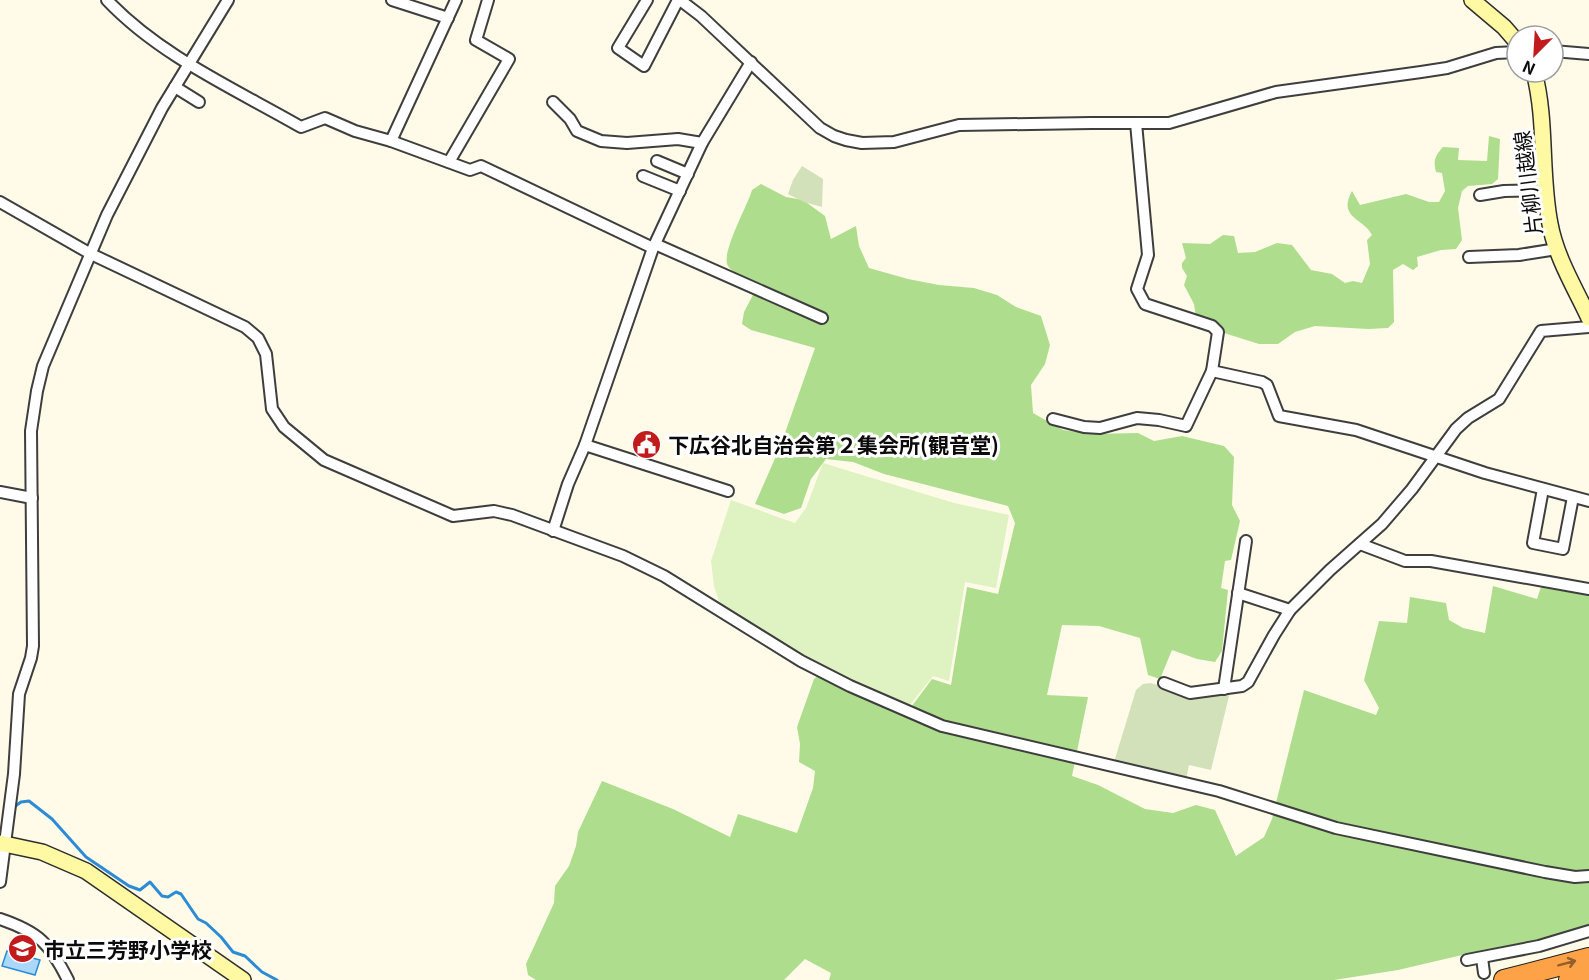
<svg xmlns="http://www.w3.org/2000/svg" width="1589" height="980" font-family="Georgia,'Noto Sans JP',serif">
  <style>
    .forest { fill: #aedd8e }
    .cemetery { fill: #d2e1b9 }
    .pitch { fill: #dff2c2 }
    .water { fill: #a9d8fa; stroke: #2c8bd5; stroke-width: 1.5 }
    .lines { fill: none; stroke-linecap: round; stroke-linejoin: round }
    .stream { stroke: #2c8bd5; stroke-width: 3 }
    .street-casing { stroke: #3e3e3e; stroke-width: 14 }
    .secondary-casing { stroke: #2d2d2d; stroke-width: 18 }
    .highway-casing { stroke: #1c1c1c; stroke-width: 22 }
    .street { stroke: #fff; stroke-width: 10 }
    .secondary { stroke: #fff9a3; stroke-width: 15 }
    .highway { stroke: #fea247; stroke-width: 20 }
    .oneway { stroke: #915e2c }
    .labels { text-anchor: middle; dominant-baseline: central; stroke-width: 6; stroke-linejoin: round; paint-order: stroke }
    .street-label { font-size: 21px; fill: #0b0b0b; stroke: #fff }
    .poi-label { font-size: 21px; font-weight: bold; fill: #0b0b0b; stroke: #fff; text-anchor: start }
  </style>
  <rect width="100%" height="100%" fill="#fffbe8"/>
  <g class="forest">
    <path d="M 1489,136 L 1500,139 L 1498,179 L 1492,184 L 1468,186 L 1462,191 L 1458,208 L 1462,240 L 1456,249 L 1441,250 L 1417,257 L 1418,266 L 1413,270 L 1403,264 L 1393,270 L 1394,322 L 1388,328 L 1368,329 L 1315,326 L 1295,332 L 1278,344 L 1259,344 L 1224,333 L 1211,322 L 1196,317 L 1194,304 L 1184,285 L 1187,276 L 1182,268 L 1182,263 L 1186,258 L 1182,243 L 1210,244 L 1223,235 L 1234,236 L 1238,253 L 1255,252 L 1277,243 L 1292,245 L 1311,270 L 1332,274 L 1345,283 L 1353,281 L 1362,283 L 1370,264 L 1367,240 L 1372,235 C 1364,218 1337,218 1352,191 L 1360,205 L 1406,194 L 1429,202 L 1439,202 L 1445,191 L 1442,173 L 1436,172 C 1433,160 1435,156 1443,147 L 1459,148 L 1458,160 L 1487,161 Z"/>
    <path d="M 761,184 L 786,197 L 803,200 L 825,216 L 831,239 L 856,226 L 859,246 L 869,268 L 908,279 L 939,285 L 974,288 L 997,295 L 1016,307 L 1041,316 L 1050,345 L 1045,364 L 1031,385 L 1033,413 L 1063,430 L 1092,434 L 1138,433 L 1154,441 L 1182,436 L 1224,446 L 1234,457 L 1232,505 L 1240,521 L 1231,560 L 1225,561 L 1221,588 L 1228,590 L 1222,651 L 1215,662 L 1197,659 L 1172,650 L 1160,679 L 1148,675 L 1140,638 L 1099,626 L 1062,625 L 1047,695 L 1088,697 L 1072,776 L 1098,785 L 1145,809 L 1173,813 L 1196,805 L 1215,810 L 1236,856 L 1264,837 L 1272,819 L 1304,690 L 1376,715 L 1379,708 L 1364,680 L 1379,621 L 1407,623 L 1410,597 L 1446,603 L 1449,620 L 1463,628 L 1485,633 L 1493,586 L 1537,599 L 1542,584 L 1589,592 L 1589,931 L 1521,948 L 1475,952 L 1398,970 L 1334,980 L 829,980 L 831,973 L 805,959 L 784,980 L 536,980 L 528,975 L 526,964 L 554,903 L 555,886 L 569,866 L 576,846 L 578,832 L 602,781 L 673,809 L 730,837 L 738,814 L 797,833 L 813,788 L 815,771 L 799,762 L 800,744 L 797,727 L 814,679 L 819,675 L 906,714 L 932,679 L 951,685 L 967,587 L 998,594 L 1015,523 L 1008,506 L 884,474 L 853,462 L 826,459 L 811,479 L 801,508 L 784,514 L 755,504 L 780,447 L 815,348 L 751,330 L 742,324 L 744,312 L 754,293 C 752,289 750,283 747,280 C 742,274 732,273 728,266 C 720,254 748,205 752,190 Z"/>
  </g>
  <g class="cemetery">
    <polygon points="802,166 823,179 822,207 804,202 788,194 793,180"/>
    <polygon points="1150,683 1162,686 1230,692 1211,770 1189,765 1186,780 1114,762 1136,690 1143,684"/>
  </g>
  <polygon class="pitch" points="823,463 954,503 1009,515 996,588 965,582 949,681 933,676 909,706 848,680 812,661 720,604 714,586 711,561 731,500 795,523 806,508"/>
  <polygon class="water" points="7,951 40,960 35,975 2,966"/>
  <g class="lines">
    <polyline class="stream" points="14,807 21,802 29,801 52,819 86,857 129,886 140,890 150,882 162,896 168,897 176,892 181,894 198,919 206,923 221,937 233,952 245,956 262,972 277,980"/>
    <defs>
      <g id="street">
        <path d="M 107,0 C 160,56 235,89 301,127 L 325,118 L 355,131 L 391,141 L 470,170 L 481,166 L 653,248"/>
        <polyline points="392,0 448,18"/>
        <polyline points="647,0 618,48 644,66 678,0"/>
        <polyline points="680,0 701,16 820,128 834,136 846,140 862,143 894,142 959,125 1091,123 1169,123 1276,92 1421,72 1447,68 1496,53 1517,52"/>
        <polyline points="1553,51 1589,54"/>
        <polyline points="175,87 199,102"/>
        <polyline points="553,102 570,119 577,131 601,141 627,143 678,139 702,143"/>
        <polyline points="1136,123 1148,255 1137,289 1145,304 1212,326 1218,332 1212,371 1262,382 1267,385 1279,416 1356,430 1485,473 1589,501"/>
        <polyline points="391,141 456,0"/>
        <polyline points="657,161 688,174"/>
        <polyline points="449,162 509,59 476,40 488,0"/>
        <polyline points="643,176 680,191"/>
        <polyline points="1480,195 1504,191 1546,190"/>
        <polyline points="0,202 91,254 245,327 258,338 266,354 272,409 284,427 324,460 453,516 494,511 512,515 623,556 664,576 801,661 850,686 942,726 1219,791 1336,828 1545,872 1575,877 1589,876"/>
        <polyline points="655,244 822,318"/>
        <polyline points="1469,257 1519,255 1557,249"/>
        <polyline points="1053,419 1084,427 1100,428 1137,418 1159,420 1186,426 1212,371"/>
        <polyline points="585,445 728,491"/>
        <polyline points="1543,489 1533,543 1563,549 1573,497"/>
        <polyline points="0,492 32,498"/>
        <polyline points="553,531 568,484 585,445 653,248 702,143 751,62"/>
        <polyline points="1360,544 1405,561 1431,561 1589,589"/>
        <polyline points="1238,593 1290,610"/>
        <polyline points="1164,683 1190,693 1242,686 1248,682 1274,635 1290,610 1330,570 1382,524 1412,489 1456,429 1468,418 1499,399 1541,331 1589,327"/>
        <polyline points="1224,689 1246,541"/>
        <polyline points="0,882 14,774 19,694 31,658 33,646 31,431 37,391 43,366 107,215 162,108 228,0"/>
        <path d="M 0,919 C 39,932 50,944 68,980"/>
        <polyline points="1482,958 1484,973"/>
        <polyline points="1467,960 1539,946 1589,931"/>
      </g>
      <g id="secondary">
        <polyline points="1472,0 1504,27 1517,42"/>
        <path d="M 1534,72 C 1547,121 1540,174 1550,224 C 1556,257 1575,288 1589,318"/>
        <polyline points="0,843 42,852 86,871 243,980"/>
      </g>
      <g id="highway">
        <polyline points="1504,980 1589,958"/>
        <polyline points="1569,980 1589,974"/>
      </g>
    </defs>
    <use href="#street" class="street-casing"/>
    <use href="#secondary" class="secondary-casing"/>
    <use href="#highway" class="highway-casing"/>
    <use href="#street" class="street"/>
    <use href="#secondary" class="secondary"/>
    <use href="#highway" class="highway"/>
  </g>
  <defs><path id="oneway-shaft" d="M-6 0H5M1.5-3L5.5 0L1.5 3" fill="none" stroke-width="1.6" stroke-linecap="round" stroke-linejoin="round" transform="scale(1.5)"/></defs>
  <use class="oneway" href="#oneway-shaft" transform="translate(1567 963) rotate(-15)"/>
  <defs>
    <symbol id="civic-disc" viewBox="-11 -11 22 22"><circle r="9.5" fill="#c21b1c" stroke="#fff"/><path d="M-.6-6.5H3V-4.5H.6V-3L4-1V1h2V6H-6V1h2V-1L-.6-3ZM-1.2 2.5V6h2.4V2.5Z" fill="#fff"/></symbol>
    <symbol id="school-disc" viewBox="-11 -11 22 22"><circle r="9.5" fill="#c21b1c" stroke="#fff"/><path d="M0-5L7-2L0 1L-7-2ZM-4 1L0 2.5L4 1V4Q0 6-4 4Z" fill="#fff"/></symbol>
  </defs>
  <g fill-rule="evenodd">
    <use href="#civic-disc" x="630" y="428" width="33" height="33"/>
    <use href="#school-disc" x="6" y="932" width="33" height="33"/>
  </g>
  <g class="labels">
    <g class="street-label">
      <text transform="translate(1527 183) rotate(-97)">片柳川越線</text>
    </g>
    <g class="poi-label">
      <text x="668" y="444">下広谷北自治会第２集会所(観音堂)</text>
      <text x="44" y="949">市立三芳野小学校</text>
    </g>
  </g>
  <g transform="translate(1535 54) rotate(204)"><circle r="28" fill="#ffffff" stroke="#9d9d9d" stroke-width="1.5"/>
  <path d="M0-4.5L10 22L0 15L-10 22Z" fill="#c21b1c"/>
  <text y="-9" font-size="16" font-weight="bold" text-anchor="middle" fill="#0b0b0b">N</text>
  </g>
</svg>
